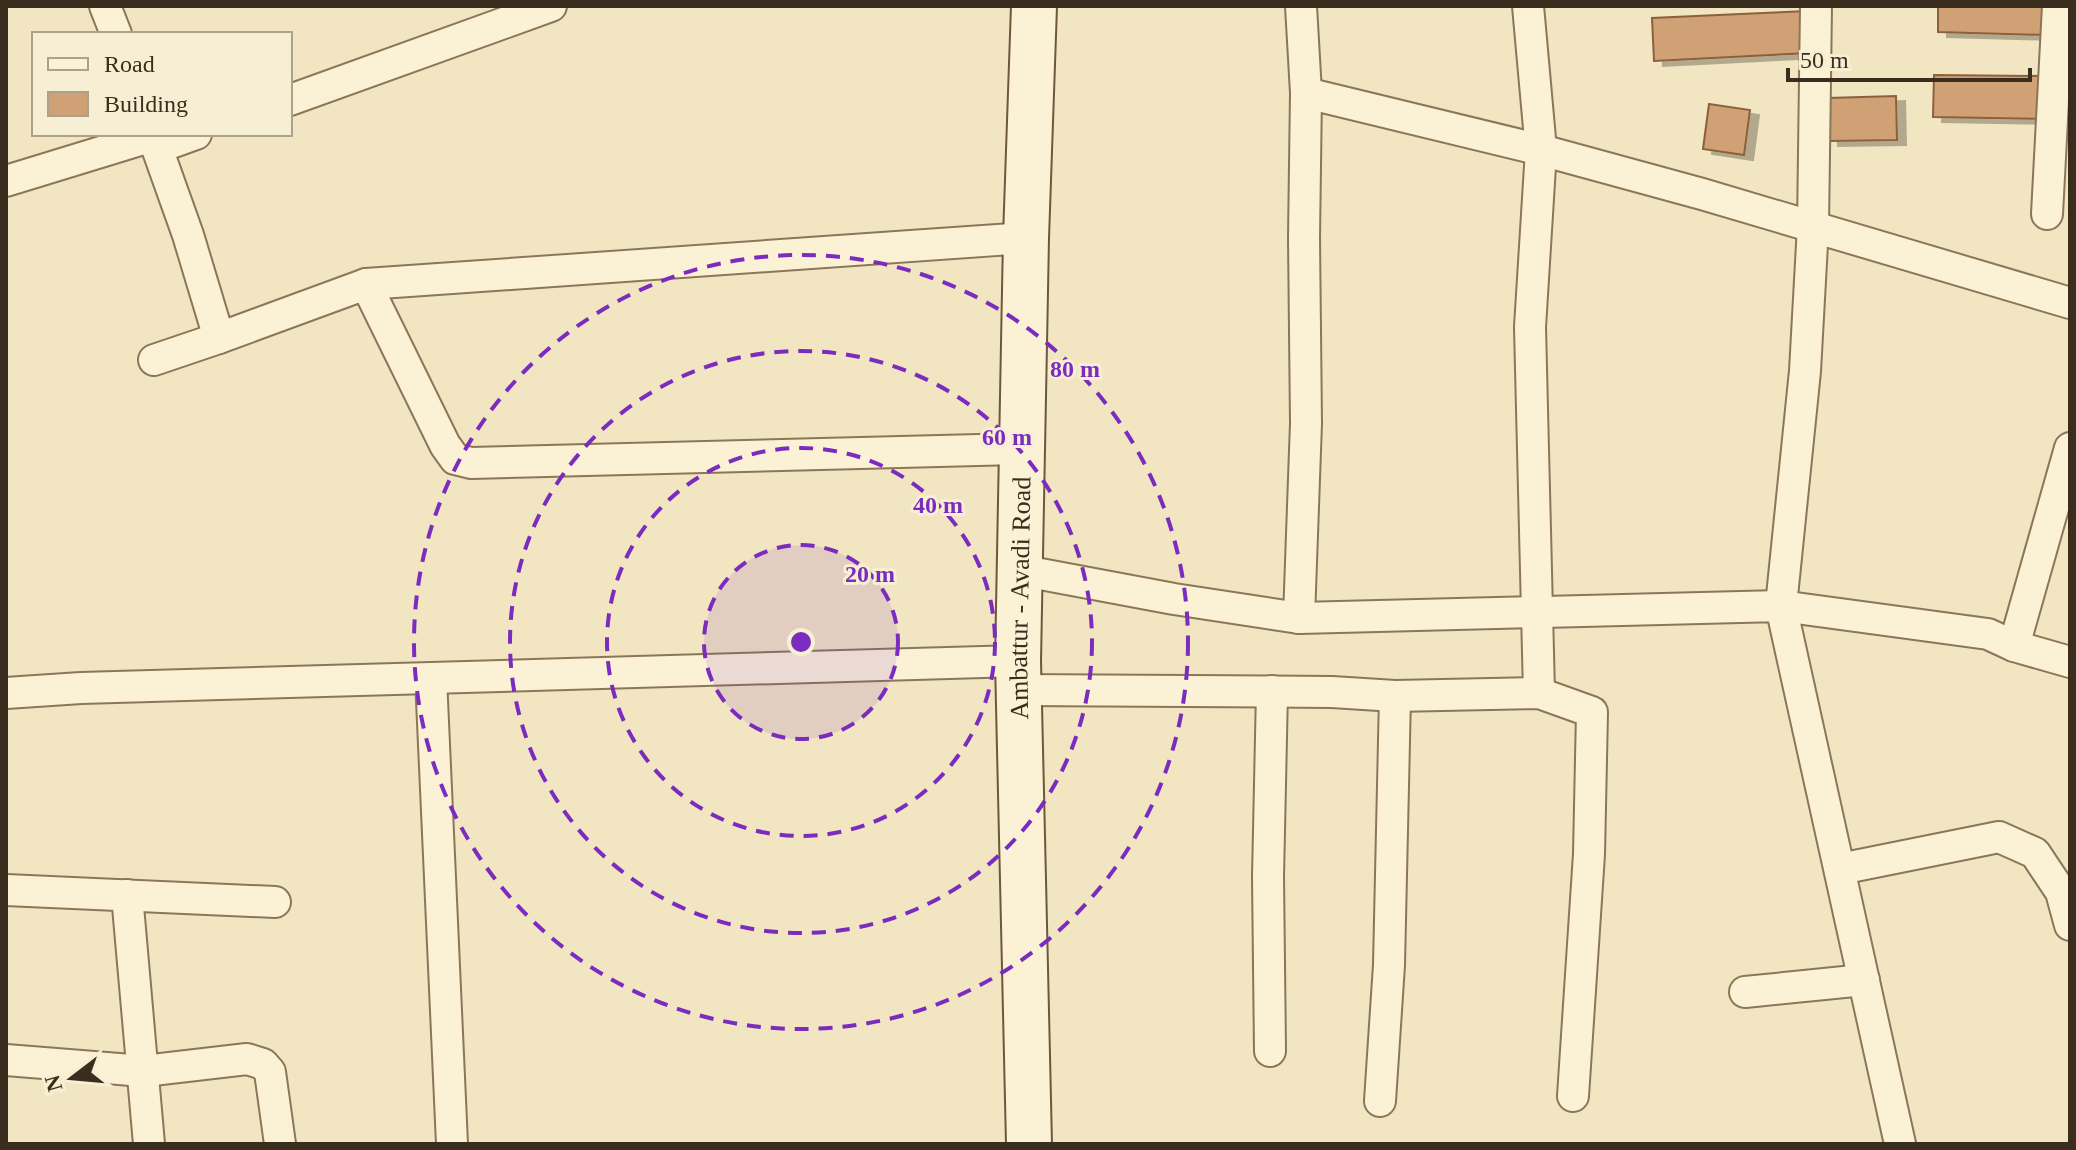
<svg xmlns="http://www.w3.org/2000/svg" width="2076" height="1150" font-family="'Times New Roman',serif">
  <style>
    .building { fill: #d1a176; stroke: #8c613d; stroke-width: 2; filter: url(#shadow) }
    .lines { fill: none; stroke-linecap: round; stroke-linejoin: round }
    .street-casing { stroke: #8c7658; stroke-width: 34 }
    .secondary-casing { stroke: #6e573b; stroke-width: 48 }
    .street { stroke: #fbf2d6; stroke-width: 30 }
    .secondary { stroke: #fbf2d6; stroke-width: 44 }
    .ring { fill: none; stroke: #7b2cbf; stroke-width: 4; stroke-dasharray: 14 10 }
    .labels { text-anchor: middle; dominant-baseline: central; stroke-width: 6; stroke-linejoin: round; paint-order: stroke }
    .street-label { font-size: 26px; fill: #3b2d1d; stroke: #f7efd3 }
    .centre { fill: #7b2cbf; stroke: #f7efd3; stroke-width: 4 }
    .ring-label { font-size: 24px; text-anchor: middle; font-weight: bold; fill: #7b2cbf; stroke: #f7efd3; stroke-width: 6; stroke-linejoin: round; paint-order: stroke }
  </style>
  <defs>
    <filter id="shadow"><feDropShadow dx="9" dy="5" stdDeviation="0" flood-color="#0004"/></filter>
  </defs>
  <rect width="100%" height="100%" fill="#f1e5c2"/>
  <g class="building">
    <polygon points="1938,6 2048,6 2047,35 1938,32"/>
    <polygon points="1807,11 1809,53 1654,61 1652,18"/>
    <polygon points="1934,75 2046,76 2046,119 1933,117"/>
    <polygon points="1896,96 1897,140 1829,141 1828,98"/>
    <polygon points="1709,104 1750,110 1744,155 1703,149"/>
  </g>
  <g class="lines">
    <defs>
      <g id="street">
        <polyline points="105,6 116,34"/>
        <polyline points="1301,6 1306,93"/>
        <polyline points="1528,6 1541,150 1530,327 1539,693"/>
        <polyline points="1816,6 1813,226 1805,371 1781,606 1988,634 2014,646 2070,662"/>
        <polyline points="290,100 551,6"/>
        <polyline points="152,134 188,235 219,338 366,284 445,445 455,459 471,463 1022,449"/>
        <polyline points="157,148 196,134"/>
        <polyline points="6,181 153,136"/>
        <polyline points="2047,214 2058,6"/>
        <polyline points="366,284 1026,238"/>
        <polyline points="154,360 219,338"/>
        <polyline points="1019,570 1174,599 1299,618 1781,606 1900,1144"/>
        <polyline points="1299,618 1306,423 1304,238 1306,93 1541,150 1702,194 2070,303"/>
        <polyline points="2014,646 2070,448"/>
        <polyline points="431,678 452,1144"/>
        <polyline points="1018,690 1332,692 1395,696 1539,693 1592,712 1589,854 1573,1096"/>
        <polyline points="6,693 81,688 1018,661"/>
        <polyline points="1840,869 1999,837 2035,853 2061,892 2070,925"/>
        <polyline points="6,890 275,902"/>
        <polyline points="127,895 149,1144"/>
        <polyline points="1745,992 1864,980"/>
        <polyline points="1270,1051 1268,877 1272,691"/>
        <polyline points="6,1060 144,1071 247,1059 263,1064 270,1072 280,1144"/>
        <polyline points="1380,1101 1389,965 1395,696"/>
      </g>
      <g id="secondary">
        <path id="s1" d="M 1029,1144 L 1018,661 L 1026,238 L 1034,6"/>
      </g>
    </defs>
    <use href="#street" class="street-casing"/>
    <use href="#secondary" class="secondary-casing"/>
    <use href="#street" class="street"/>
    <use href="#secondary" class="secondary"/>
  </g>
  <circle cx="801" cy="642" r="97" fill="#7b2cbf" fill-opacity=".12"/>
  <g class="ring">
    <circle cx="801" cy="642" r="97"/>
    <circle cx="801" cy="642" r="194"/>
    <circle cx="801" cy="642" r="291"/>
    <circle cx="801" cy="642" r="387"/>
  </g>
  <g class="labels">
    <g class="street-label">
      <text stroke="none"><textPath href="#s1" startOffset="546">Ambattur - Avadi Road</textPath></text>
    </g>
  </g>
  <circle cx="801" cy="642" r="12" class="centre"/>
  <g class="ring-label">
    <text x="1075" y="377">80 m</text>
    <text x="1007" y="445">60 m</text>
    <text x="938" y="513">40 m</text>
    <text x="870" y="582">20 m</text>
  </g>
  <rect width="2076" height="1150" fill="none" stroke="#3b2d1d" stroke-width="16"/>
  <rect x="32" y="32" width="260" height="104" fill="#f7efd3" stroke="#aca18a" stroke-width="2"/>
  <rect x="48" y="58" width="40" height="12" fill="#fbf2d6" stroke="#aca18a" stroke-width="2"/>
  <text x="104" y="72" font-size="24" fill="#3b2d1d">Road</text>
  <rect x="48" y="92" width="40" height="24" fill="#d1a176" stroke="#aca18a" stroke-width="2"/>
  <text x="104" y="112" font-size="24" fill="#3b2d1d">Building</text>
  <g transform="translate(72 1078) rotate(254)" stroke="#f7efd3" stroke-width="6" paint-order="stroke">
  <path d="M0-6L14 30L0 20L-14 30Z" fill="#3b2d1d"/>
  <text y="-12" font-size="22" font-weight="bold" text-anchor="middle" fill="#3b2d1d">N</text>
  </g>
  <path d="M1788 68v12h242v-12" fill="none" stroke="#3b2d1d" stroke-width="4"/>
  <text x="1800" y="68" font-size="24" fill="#3b2d1d" stroke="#f7efd3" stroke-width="6" paint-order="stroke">50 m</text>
</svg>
